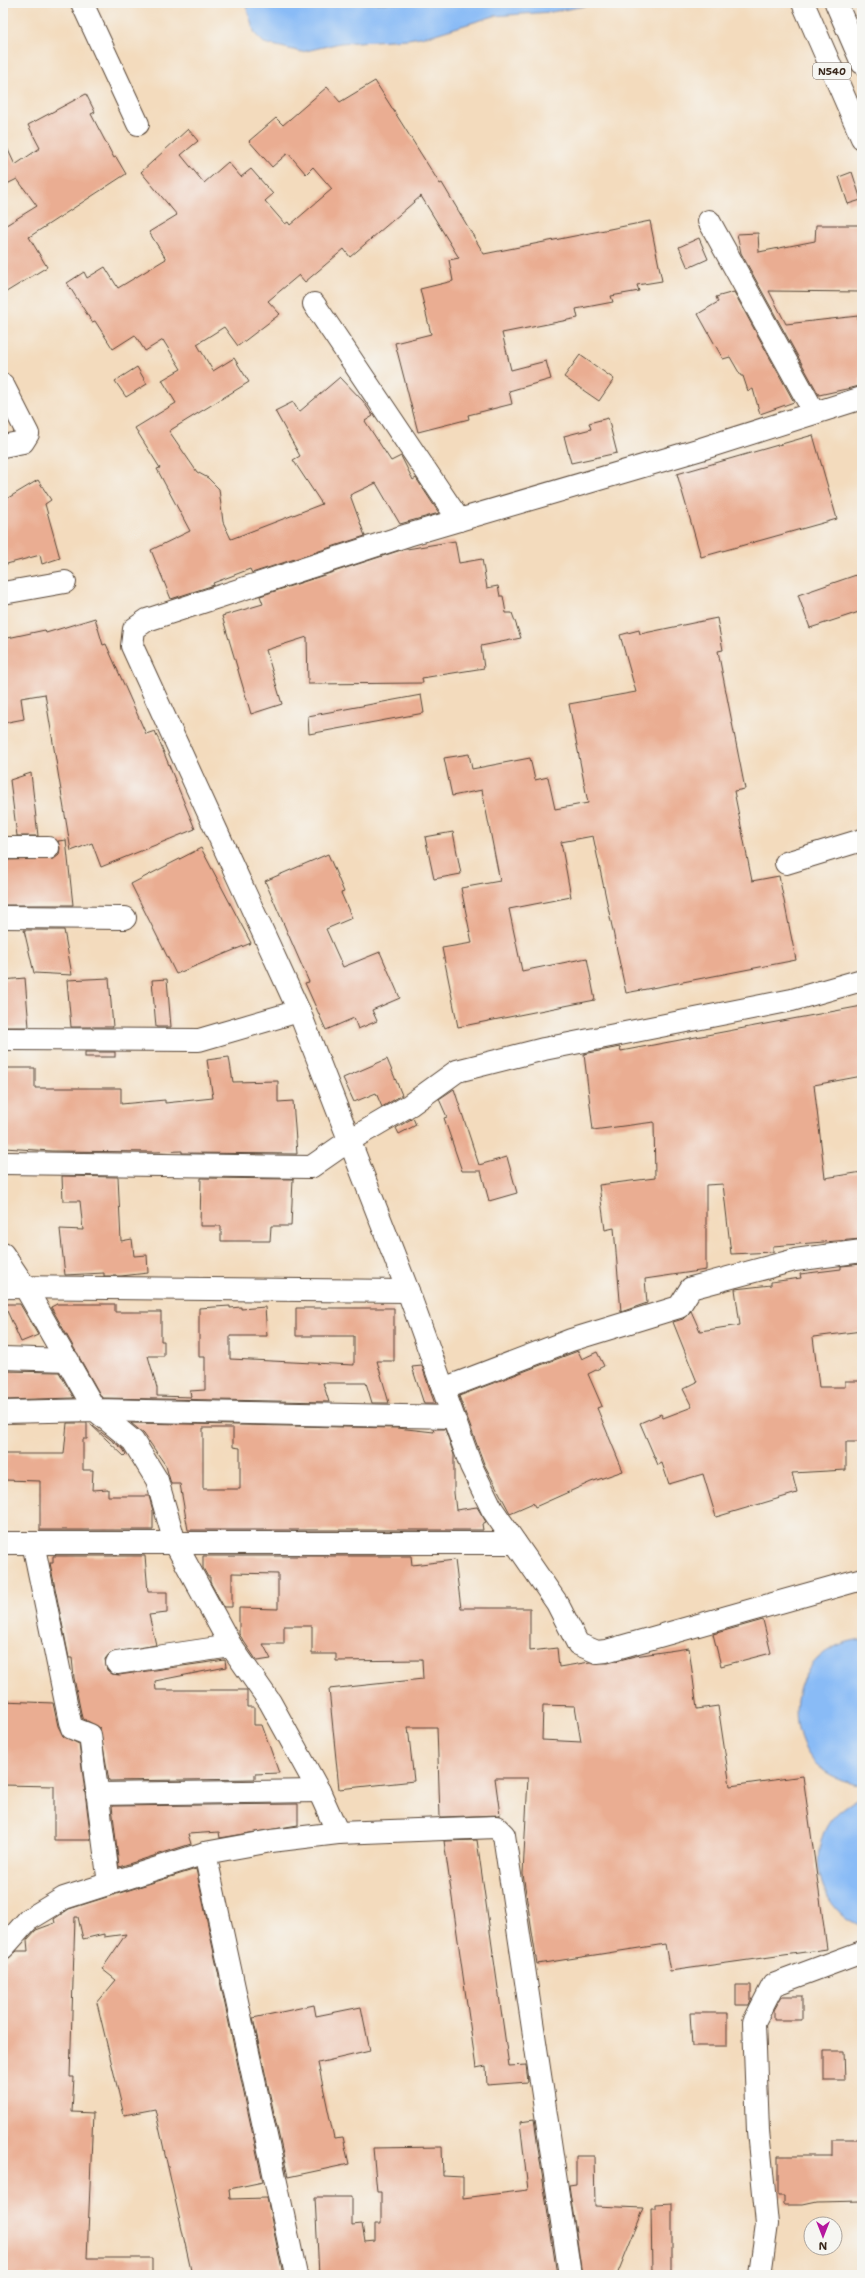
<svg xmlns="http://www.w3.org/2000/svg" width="865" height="2278" font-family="'Shantell Sans',sans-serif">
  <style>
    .water { fill: #89bbf6; stroke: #62728a }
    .building { fill: #eaad92; fill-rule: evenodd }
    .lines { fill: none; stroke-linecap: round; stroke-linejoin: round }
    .minor-casing { stroke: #574536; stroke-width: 24 }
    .highway-casing { stroke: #574536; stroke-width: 24 }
    .minor { stroke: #fff; stroke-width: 22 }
    .highway { stroke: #fff; stroke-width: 22 }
    .labels { text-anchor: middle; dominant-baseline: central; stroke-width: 4; stroke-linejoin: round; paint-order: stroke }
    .shield { fill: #f6f6f2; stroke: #73675e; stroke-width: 1 }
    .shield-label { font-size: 10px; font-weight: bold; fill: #3b2a1e }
  </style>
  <rect width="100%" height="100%" fill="#f6f6f2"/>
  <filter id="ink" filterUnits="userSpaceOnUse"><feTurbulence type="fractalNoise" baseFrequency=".025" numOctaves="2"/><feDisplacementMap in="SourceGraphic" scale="8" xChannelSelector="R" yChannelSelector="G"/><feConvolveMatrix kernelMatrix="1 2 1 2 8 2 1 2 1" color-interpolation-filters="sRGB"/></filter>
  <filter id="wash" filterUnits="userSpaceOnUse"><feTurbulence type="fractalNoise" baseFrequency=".012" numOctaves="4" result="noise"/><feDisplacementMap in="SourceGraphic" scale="16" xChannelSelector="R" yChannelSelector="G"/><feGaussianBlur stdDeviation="0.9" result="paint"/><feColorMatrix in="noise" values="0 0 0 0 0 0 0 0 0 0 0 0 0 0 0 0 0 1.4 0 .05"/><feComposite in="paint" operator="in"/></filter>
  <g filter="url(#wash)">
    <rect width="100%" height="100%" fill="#f3dbbd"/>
    <g class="water">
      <polygon points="245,3 602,3 551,12 494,16 432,35 408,39 340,43 302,52 264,43 255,34"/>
      <path d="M 862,1639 L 862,1786 L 860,1786 C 844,1781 828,1776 816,1764 C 788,1735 789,1680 823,1654 C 835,1645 848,1641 862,1639 Z"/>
      <path d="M 862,1796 L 862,1926 C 823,1913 807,1861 827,1826 C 835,1812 849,1804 862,1796 Z"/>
    </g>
    <g id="blocks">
      <g class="building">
        <polygon points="375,81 440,184 442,183 484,254 650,221 662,281 637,285 639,291 611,296 613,302 576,309 578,318 502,333 511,370 546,361 551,379 509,391 512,404 468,415 469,419 418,432 395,343 431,334 420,289 453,281 449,260 459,258 421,196 350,257 344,249 305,282 299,275 268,301 280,314 238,346 224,327 197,344 213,371 234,358 249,382 169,431 197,472 208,478 219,489 223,522 231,539 322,504 293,460 300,456 275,411 293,402 299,412 340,377 363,401 373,416 365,421 391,461 401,456 413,480 416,478 439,513 400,524 376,483 350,495 365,536 252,573 250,569 213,583 214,585 171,599 151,550 190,531 157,469 160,468 135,428 176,403 162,380 181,369 163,340 145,351 135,335 113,349 95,321 92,322 67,283 84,272 87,278 105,267 118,288 166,259 149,232 177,215 141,172 188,129 198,141 181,155 204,183 228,162 241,177 251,169 273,194 265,201 285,224 288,222 290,225 332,189 313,167 306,174 288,153 272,167 249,141 276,118 283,125 327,87 340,102"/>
        <polygon points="86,94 95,112 91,114 114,158 116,157 126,174 29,237 47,267 3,294 3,227 37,206 17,179 3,186 3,139 15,165 40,148 28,125"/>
        <polygon points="852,172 861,200 848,204 839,177"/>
        <polygon points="816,225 860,225 860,239 862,239 862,292 769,291 786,324 858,316 858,350 862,355 860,386 819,395 741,253 737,234 758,233 759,252 815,241"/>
        <polygon points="699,238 708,259 688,268 679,247"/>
        <polygon points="734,292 794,402 760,414 753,389 748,391 743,376 741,376 730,357 723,359 698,314 718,302 716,297"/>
        <polygon points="580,355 614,379 599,401 564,377"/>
        <polygon points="137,367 147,384 126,397 115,381"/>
        <polygon points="608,418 617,453 571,463 564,436 591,429 589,423"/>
        <polygon points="813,435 837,519 701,557 677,474"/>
        <polygon points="38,480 51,500 45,504 60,558 42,564 40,555 3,565 3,501"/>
        <polygon points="455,541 459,563 482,559 487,588 498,586 500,596 503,596 506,613 512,613 521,638 481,646 484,668 422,678 423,683 308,684 307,637 266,650 282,704 251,714 222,616 263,604 260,596 401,550"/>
        <polygon points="862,573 862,611 810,628 798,595"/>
        <polygon points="95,618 103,645 106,644 146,734 155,731 195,829 101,867 92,843 71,851 45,694 21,698 24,719 3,723 3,639 45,630 46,633"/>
        <polygon points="717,618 723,650 718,651 745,789 734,791 752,881 779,876 796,960 626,993 593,836 561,842 571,897 509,909 522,971 587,958 595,1000 458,1027 442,948 472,943 461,888 500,881 482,790 452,796 444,758 469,754 472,769 530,758 535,780 548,777 555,809 588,803 569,704 636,692 620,635 639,630 640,634"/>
        <polygon points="421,695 424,713 309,734 308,716"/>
        <polygon points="31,773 38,836 17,836 10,780"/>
        <polygon points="453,832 461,874 434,879 425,837"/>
        <polygon points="66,840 73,905 3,905 3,860 54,859 59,855 60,848 58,841"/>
        <polygon points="201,848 251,943 176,974 131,884"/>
        <polygon points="328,854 344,892 341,893 352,918 326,929 343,967 380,952 400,998 372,1010 377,1021 358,1029 354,1018 326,1030 305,983 309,982 265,881"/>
        <polygon points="24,930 64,930 72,975 34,973"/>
        <polygon points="25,978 29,1027 3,1027 3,980"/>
        <polygon points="109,978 113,1027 71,1027 67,980"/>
        <polygon points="167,979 171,1027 156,1027 152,980"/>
        <polygon points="862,1006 862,1076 814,1085 825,1178 862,1172 862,1239 773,1246 773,1252 731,1254 723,1184 706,1185 706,1270 645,1279 647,1303 621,1312 614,1228 605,1230 599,1185 655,1178 654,1122 593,1130 584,1054 620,1047 621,1051"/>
        <rect x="85" y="1052" width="30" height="5"/>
        <polygon points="229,1057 233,1082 278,1081 278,1102 293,1101 297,1154 182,1153 182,1151 156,1152 51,1151 4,1148 3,1068 35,1068 35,1088 121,1088 121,1104 165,1100 165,1103 213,1098 207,1060"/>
        <polygon points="387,1059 402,1095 382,1107 376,1093 354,1102 343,1078"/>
        <polygon points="454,1089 479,1165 507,1157 517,1193 489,1201 481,1171 462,1171 444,1118 447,1117 439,1099"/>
        <polygon points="413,1118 416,1125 399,1134 396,1128"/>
        <polygon points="62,1176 118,1177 121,1241 132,1239 134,1256 147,1255 148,1273 121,1276 104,1276 104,1273 65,1275 60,1229 83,1230 80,1201 63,1201"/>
        <polygon points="201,1178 293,1179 291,1226 271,1226 270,1241 221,1241 221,1226 200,1226"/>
        <polygon points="862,1264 862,1331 813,1337 819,1387 845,1387 845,1381 862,1381 862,1442 846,1442 846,1470 792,1473 797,1493 716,1517 703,1474 669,1484 662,1463 658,1465 640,1423 661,1414 663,1418 692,1407 683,1389 697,1382 673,1322 683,1319 691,1311 700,1331 740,1325 735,1289 771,1285 771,1282 801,1278 800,1274 841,1269 841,1266"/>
        <polygon points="4,1304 20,1304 38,1335 21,1342"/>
        <polygon points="57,1304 115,1304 115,1312 161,1312 161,1341 164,1341 164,1356 148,1356 157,1388 157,1396 191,1397 190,1391 205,1390 205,1357 199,1357 199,1308 230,1306 230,1308 241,1307 241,1309 265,1307 267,1336 230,1336 230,1359 354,1365 354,1336 296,1336 296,1308 394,1308 394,1361 377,1361 389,1403 372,1403 366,1383 323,1383 329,1402 102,1398 51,1307"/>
        <polygon points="578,1351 582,1359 597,1352 604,1366 588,1374 602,1406 597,1408 623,1471 591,1482 535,1507 533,1503 510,1513 484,1464 459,1396"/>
        <polygon points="422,1366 431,1393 435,1404 424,1404 412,1367"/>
        <polygon points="3,1371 59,1372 74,1398 3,1400"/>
        <polygon points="67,1423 87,1423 87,1439 83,1439 83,1470 93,1470 92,1490 108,1489 108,1496 149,1496 153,1511 153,1530 40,1530 40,1481 3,1480 3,1454 64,1454"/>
        <polygon points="89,1423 123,1449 126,1454 124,1456"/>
        <path d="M 131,1423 L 397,1428 L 434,1432 L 433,1429 L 445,1429 L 454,1455 L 454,1493 L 456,1510 L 477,1507 L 486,1522 L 482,1524 L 483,1530 L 188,1530 L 180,1484 L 171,1484 L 166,1466 L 144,1434 ZM 203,1428 L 233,1428 L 233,1447 L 240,1448 L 240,1489 L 203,1489 Z"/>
        <polygon points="53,1556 145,1556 148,1592 167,1592 167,1613 149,1615 156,1645 110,1653 105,1659 107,1670 112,1674 119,1675 225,1660 226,1667 155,1681 156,1690 247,1690 247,1707 254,1707 254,1725 262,1725 279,1773 255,1774 255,1779 109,1781 100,1728 82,1718 74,1678 72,1658 69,1658 50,1563 53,1563"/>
        <path d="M 203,1556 L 411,1556 L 412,1565 L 455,1560 L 461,1608 L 530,1608 L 530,1651 L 557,1648 L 559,1667 L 590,1662 L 608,1663 L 635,1656 L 689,1648 L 697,1709 L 718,1706 L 730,1786 L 803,1776 L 827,1949 L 670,1971 L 665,1944 L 537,1964 L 523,1874 L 528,1778 L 495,1778 L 500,1815 L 440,1817 L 437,1727 L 408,1727 L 414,1781 L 339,1789 L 329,1689 L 423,1679 L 422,1660 L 336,1661 L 336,1654 L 312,1654 L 312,1626 L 284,1626 L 284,1644 L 263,1644 L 271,1659 L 257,1661 L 239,1634 L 239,1608 L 278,1609 L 278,1574 L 232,1573 L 232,1607 L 224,1607 L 210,1582 L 210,1577 L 208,1577 L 203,1568 ZM 543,1705 L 575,1706 L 581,1742 L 542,1740 Z"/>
        <polygon points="763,1620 771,1653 721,1666 713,1634"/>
        <polygon points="3,1701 53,1703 58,1726 63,1736 79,1744 91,1840 54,1840 54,1786 3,1785"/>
        <polygon points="298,1804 298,1825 220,1838 219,1832 188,1834 191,1844 119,1867 112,1806"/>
        <polygon points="477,1840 509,2066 526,2065 528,2082 487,2085 486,2066 476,2068 444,1841"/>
        <polygon points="196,1869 263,2182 229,2189 230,2199 267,2198 283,2275 192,2275 155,2109 124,2115 97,2003 116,1980 102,1969 126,1934 104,1937 104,1934 83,1939 78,1917 75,1917 70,2077 74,2077 72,2112 93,2113 87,2258 152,2258 152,2275 3,2275 3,1996 6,1960 17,1951 28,1951 27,1940 36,1930 55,1923 54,1919 69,1909"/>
        <polygon points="736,1985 751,1985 751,2000 749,2005 736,2005"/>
        <polygon points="782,1996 802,1996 802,2020 774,2020 774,2010"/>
        <polygon points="314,2005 316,2016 361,2007 370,2051 318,2063 334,2138 343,2137 349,2164 288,2177 253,2018"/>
        <polygon points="690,2013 727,2013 727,2046 692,2046"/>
        <polygon points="824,2051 844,2051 845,2080 824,2080"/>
        <polygon points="534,2120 557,2275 319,2275 315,2197 352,2197 352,2225 362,2224 365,2242 375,2241 375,2224 381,2224 381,2192 377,2192 373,2148 442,2147 443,2176 463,2177 463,2198 528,2190 520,2122"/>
        <polygon points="832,2139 860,2139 862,2201 817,2202 803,2205 784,2205 784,2196 778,2196 778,2156 832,2156"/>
        <polygon points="576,2156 594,2156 595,2206 644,2208 617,2275 582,2275 569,2185 576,2184"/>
        <polygon points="672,2203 672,2274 652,2274 651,2208 655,2208 655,2204"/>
      </g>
    </g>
  </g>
  <g filter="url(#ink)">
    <use href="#blocks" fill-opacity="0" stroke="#574536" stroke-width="1"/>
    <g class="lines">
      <defs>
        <g id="minor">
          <polyline points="82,3 138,124"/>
          <polyline points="709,221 814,412"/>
          <polyline points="314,304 459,520"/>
          <polyline points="3,385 28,434 23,442 3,446"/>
          <polyline points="862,398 701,449 408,535 147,620 134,629 132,646 299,1011 408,1291 471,1466 492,1509 557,1603 578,1644 597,1652 606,1651 862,1579"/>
          <polyline points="3,593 65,582"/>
          <polyline points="3,848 48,848"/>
          <polyline points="786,863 862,840"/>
          <polyline points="3,917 125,918"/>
          <polyline points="3,1039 199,1040 299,1011"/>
          <polyline points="3,1163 311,1167 350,1140 410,1105 457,1071 544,1049 792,1000 862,980"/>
          <polyline points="3,1254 25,1287 95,1410 453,1417"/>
          <polyline points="3,1287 408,1291"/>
          <polyline points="3,1358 68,1360"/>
          <polyline points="443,1389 571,1340 679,1307 691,1288 795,1260 862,1251"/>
          <polyline points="3,1412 95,1410 133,1441 157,1480 175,1543 231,1646 270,1702 319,1791 338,1833 271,1841 205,1853 296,2275"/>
          <polyline points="3,1543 515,1543"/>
          <polyline points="33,1543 70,1722 72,1728 90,1735 109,1884"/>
          <polyline points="117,1663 231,1646"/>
          <polyline points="97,1794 319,1791"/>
          <polyline points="338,1833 496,1827 504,1835 570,2275"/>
          <polyline points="3,1948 28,1920 64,1898 205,1853"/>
          <polyline points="760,2275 767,2224 758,2131 754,2022 773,1985 862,1952"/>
        </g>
        <g id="highway">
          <polyline points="803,3 862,138"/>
          <polyline points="836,3 862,63"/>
        </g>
      </defs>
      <use href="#minor" class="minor-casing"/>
      <use href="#highway" class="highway-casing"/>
      <use href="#minor" class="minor"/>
      <use href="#highway" class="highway"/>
    </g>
  </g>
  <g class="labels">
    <rect class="shield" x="813" y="63" width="38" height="16" rx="3"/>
    <g class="shield-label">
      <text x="832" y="71">N540</text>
    </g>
  </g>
  <rect width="865" height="2278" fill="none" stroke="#f6f6f2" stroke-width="16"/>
  <g transform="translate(823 2236) rotate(180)"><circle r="19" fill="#f6f6f2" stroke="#aba49d"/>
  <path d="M0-3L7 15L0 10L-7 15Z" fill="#b5179e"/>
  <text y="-6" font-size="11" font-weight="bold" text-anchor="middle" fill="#3b2a1e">N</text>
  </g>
</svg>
